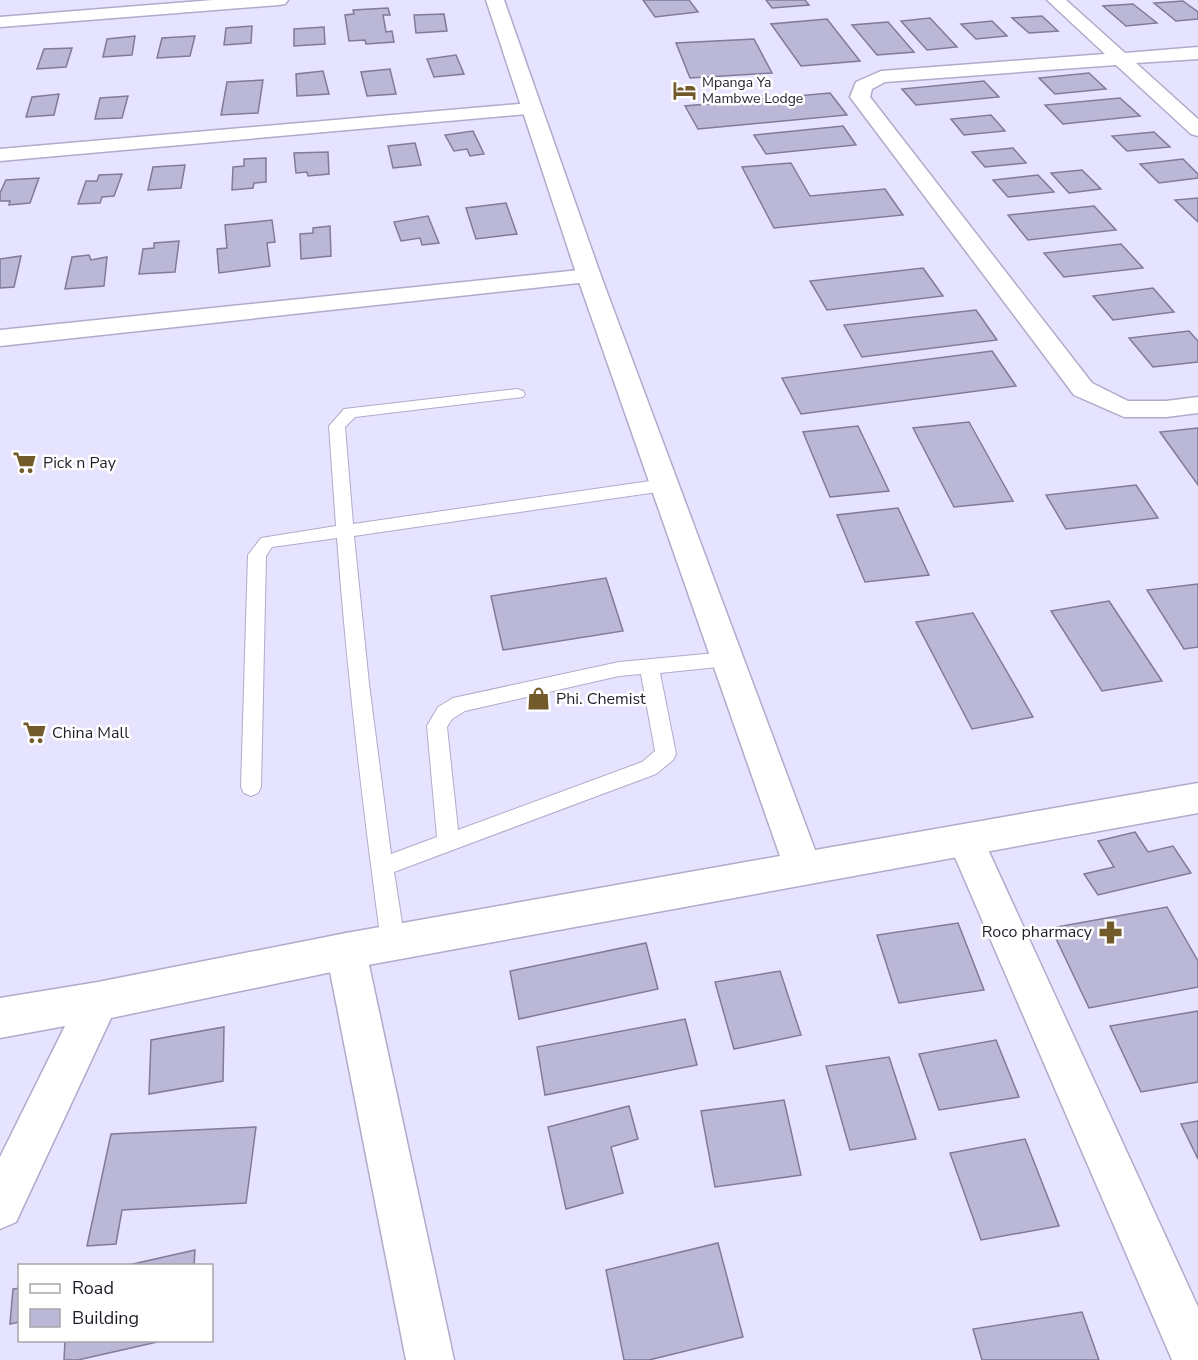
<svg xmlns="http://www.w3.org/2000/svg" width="1198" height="1360" font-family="'Nunito Sans',sans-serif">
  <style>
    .building { fill: #bbb7d7; stroke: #7f7b99; stroke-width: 1.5 }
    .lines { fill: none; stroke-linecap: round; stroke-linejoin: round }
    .lane-casing { stroke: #afabcb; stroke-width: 2 }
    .street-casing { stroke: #afabcb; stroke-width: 3 }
    .secondary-casing { stroke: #afabcb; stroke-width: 3 }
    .lane { fill: #fff; fill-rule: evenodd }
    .street { fill: #fff; fill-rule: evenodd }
    .secondary { fill: #fff; fill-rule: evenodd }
    .labels { text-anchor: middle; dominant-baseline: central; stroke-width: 5; stroke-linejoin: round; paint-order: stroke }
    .far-poi-label { font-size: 14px; fill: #201e2a; stroke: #fff; text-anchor: start }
    .poi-label { font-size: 16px; fill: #201e2a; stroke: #fff; text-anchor: start }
  </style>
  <rect width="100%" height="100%" fill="#e6e3fe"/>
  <g class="building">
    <polygon points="643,0 689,0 698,12 655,17"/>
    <polygon points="766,0 805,0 809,5 772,8"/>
    <polygon points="1183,1 1198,12 1198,19 1176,21 1154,3"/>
    <polygon points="1133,4 1157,23 1126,26 1103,6"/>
    <polygon points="388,8 390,15 383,15 386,32 392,31 394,42 366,44 365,40 349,41 345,15 354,14 353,10"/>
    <polygon points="444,14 447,31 416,33 414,15"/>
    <polygon points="1042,16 1058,31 1029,33 1012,18"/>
    <polygon points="930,18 957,47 927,50 901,21"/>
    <polygon points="827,19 860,61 801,66 771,24"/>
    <polygon points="992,21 1007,36 976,39 961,24"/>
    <polygon points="888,22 914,52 877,55 852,25"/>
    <polygon points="252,26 251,43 224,45 226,28"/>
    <polygon points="324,27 325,44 294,46 294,29"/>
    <polygon points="135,36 132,55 103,57 107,39"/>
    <polygon points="195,36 190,56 157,58 162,38"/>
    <polygon points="754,39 772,73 690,78 676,43"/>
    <polygon points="72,48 66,67 37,69 44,49"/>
    <polygon points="456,55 464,74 434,77 427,59"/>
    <polygon points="390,69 396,94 367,96 361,72"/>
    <polygon points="323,71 329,94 297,96 296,74"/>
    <polygon points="1089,73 1106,89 1055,94 1039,78"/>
    <polygon points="263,80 258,113 221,115 227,82"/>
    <polygon points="984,81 999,97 916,105 902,89"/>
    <polygon points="830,93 847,115 698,129 685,106"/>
    <polygon points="59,94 54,115 26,117 32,97"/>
    <polygon points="128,96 122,118 95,119 100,98"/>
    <polygon points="1120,98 1140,116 1063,124 1045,105"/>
    <polygon points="991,115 1005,131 964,135 951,119"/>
    <polygon points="843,126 856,145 766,154 754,135"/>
    <polygon points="473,131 484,154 470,156 467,149 454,151 445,135"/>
    <polygon points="1154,132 1170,147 1127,151 1112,136"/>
    <polygon points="415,143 421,165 393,168 388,146"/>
    <polygon points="1013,148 1026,163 985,167 972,152"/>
    <polygon points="328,152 329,174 308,176 307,172 296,173 294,153"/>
    <polygon points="266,158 266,182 254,183 253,188 232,190 233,167 244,166 244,159"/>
    <polygon points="1183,159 1198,174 1198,178 1159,183 1140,164"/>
    <polygon points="791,163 810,196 885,189 903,215 774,228 742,167"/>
    <polygon points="185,165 181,188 148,190 153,167"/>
    <polygon points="1082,170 1101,189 1069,193 1051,173"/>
    <polygon points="122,174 114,196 102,197 100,203 78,204 86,181 97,181 99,175"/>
    <polygon points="1038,175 1054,192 1008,197 993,180"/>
    <polygon points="39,178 30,203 9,205 10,201 0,201 0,193 6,180"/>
    <polygon points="1198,198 1198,222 1175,200"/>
    <polygon points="506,203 517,234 476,239 466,208"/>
    <polygon points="1094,206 1116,230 1028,240 1008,215"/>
    <polygon points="428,216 439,243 422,245 420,238 401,241 394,222"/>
    <polygon points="272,220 275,242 267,243 270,266 219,273 217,249 227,248 225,225"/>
    <polygon points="330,226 331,256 301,259 300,234 313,233 313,228"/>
    <polygon points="179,241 175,272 139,274 143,249 154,248 154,243"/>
    <polygon points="1121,244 1143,268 1064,277 1044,253"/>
    <polygon points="89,255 91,260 107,257 104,286 65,289 72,257"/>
    <polygon points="21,256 14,287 0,288 0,259"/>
    <polygon points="923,268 943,296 827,310 810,281"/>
    <polygon points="1153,288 1174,312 1113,320 1093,296"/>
    <polygon points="976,310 997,340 862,357 844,325"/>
    <polygon points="1189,331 1198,341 1198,362 1153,367 1129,338"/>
    <polygon points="992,351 1016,386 801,414 782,378"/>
    <polygon points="969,422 1013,501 954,507 913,428"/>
    <polygon points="858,426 889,491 830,497 803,432"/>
    <polygon points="1198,428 1198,485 1160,432"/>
    <polygon points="1136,485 1158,518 1066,529 1046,495"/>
    <polygon points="898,508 929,575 865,582 837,515"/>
    <polygon points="606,578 623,631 503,650 491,596"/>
    <polygon points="1198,584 1198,647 1184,649 1147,590"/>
    <polygon points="1109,601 1162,681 1102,691 1051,611"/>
    <polygon points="973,613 1033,717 972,729 916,622"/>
    <polygon points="1135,832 1148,852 1173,846 1191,873 1098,895 1084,874 1114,867 1098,841"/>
    <polygon points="1167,907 1198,961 1198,987 1089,1008 1051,928"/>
    <polygon points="958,923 984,990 899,1003 877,935"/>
    <polygon points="646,943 658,989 519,1019 510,971"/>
    <polygon points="780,971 801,1035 734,1049 715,982"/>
    <polygon points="1198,1011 1198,1082 1141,1092 1110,1026"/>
    <polygon points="685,1019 697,1065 545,1095 537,1047"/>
    <polygon points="224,1027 223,1081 149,1094 151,1040"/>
    <polygon points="996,1040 1019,1097 939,1110 919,1054"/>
    <polygon points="889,1057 916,1139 850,1150 826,1066"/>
    <polygon points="784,1100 801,1175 715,1187 701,1111"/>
    <polygon points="629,1106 638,1139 611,1147 623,1193 566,1209 548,1127"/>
    <polygon points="1198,1121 1198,1159 1181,1124"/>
    <polygon points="256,1127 246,1203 122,1210 116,1244 87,1246 111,1134"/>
    <polygon points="1025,1139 1059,1226 981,1240 950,1153"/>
    <polygon points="718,1243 743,1337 649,1360 624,1360 606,1270"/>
    <polygon points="195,1250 194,1266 124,1266"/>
    <polygon points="20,1288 20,1322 10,1324 13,1289"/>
    <polygon points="1082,1312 1099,1360 982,1360 973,1329"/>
    <polygon points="65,1340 166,1340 78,1360 64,1360"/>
  </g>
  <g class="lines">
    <defs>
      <path id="lane" d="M 517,389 L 523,391 L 525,394 L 523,397 L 355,417 L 345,427 L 353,524 L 664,479 L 670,481 L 672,485 L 670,489 L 664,491 L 354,536 L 369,684 L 391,854 L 437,837 L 427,726 L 438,707 L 453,698 L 619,662 L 727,652 L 734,654 L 737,659 L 734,664 L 727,666 L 660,673 L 676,754 L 673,760 L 656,774 L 394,872 L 405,942 L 401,950 L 393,953 L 385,950 L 381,942 C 363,808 347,673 337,538 L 272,547 L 266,556 L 261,787 L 258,793 L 251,796 L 244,793 L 241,787 L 248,555 L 261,538 L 336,526 L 329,426 L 344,409 ZM 641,674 L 655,751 L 642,762 L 458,830 L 447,727 L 452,719 L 465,711 L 619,676 Z"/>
      <g id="street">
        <polygon points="1047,0 1066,0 1125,53 1198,47 1198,59 1136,63 1198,119 1198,136 1191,134 1116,65 885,82 872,89 870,97 1092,383 1128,401 1166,401 1198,397 1198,413 1166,417 1124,417 1074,395 850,97 856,82 881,71 1105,54"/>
        <polygon points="531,103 538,105 541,109 538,113 0,161 0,149"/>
        <polygon points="589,269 597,271 601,276 597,281 0,346 0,330"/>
        <polygon points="966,825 979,830 1198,1307 1198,1360 1172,1360 948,841 953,830"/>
        <polygon points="346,933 360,938 366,951 454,1360 406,1360 326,951 332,938"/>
      </g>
      <g id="secondary">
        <polygon points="213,0 288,0 285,4 279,5 0,27 0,17"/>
        <polygon points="486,0 504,0 601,276 815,850 1198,783 1198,813 346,969 111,1018 16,1222 0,1229 0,1157 65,1026 0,1038 0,998 98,982 346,933 780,856 577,276"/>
      </g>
    </defs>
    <use href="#lane" class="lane-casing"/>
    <use href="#street" class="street-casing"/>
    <use href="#secondary" class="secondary-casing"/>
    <use href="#lane" class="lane"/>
    <use href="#street" class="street"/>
    <use href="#secondary" class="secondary"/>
  </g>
  <defs>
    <symbol id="hotel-bare" viewBox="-9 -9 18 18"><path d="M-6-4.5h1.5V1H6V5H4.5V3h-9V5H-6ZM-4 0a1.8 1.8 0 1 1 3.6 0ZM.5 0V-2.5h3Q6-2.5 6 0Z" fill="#735a2b" stroke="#fff" stroke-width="2.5" paint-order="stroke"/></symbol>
    <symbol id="supermarket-bare" viewBox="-9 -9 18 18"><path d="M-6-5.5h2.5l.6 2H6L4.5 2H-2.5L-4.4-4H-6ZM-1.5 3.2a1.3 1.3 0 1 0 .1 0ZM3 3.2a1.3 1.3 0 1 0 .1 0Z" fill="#735a2b" stroke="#fff" stroke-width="2.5" paint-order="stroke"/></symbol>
    <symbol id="shop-bare" viewBox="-9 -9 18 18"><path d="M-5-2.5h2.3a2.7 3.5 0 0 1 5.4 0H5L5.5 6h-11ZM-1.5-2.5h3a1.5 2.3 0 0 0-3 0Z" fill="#735a2b" stroke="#fff" stroke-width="2.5" paint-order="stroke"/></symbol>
    <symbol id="pharmacy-bare" viewBox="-9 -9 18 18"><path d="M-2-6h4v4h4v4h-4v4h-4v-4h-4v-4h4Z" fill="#735a2b" stroke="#fff" stroke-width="2.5" paint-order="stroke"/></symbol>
  </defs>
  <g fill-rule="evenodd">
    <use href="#hotel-bare" x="668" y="74" width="33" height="33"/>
    <use href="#supermarket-bare" x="8" y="446" width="33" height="33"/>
    <use href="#shop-bare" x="522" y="682" width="33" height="33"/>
    <use href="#supermarket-bare" x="18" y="716" width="33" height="33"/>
    <use href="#pharmacy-bare" x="1094" y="916" width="33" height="33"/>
  </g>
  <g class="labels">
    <g class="far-poi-label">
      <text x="702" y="82">Mpanga Ya<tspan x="702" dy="16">Mambwe Lodge</tspan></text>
    </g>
    <g class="poi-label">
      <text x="43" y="463">Pick n Pay</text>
      <text x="556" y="699">Phi. Chemist</text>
      <text x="52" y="733">China Mall</text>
      <text x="1092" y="932" text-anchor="end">Roco pharmacy</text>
    </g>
  </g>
  <rect x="18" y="1264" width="195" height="78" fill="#ffffff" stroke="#a6a5aa" stroke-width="1.5"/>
  <rect x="30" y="1284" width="30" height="9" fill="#ffffff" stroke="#a6a5aa" stroke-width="1.5"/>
  <text x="72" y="1294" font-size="18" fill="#201e2a">Road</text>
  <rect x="30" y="1309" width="30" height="18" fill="#bbb7d7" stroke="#a6a5aa" stroke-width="1.5"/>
  <text x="72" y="1324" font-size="18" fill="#201e2a">Building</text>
</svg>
